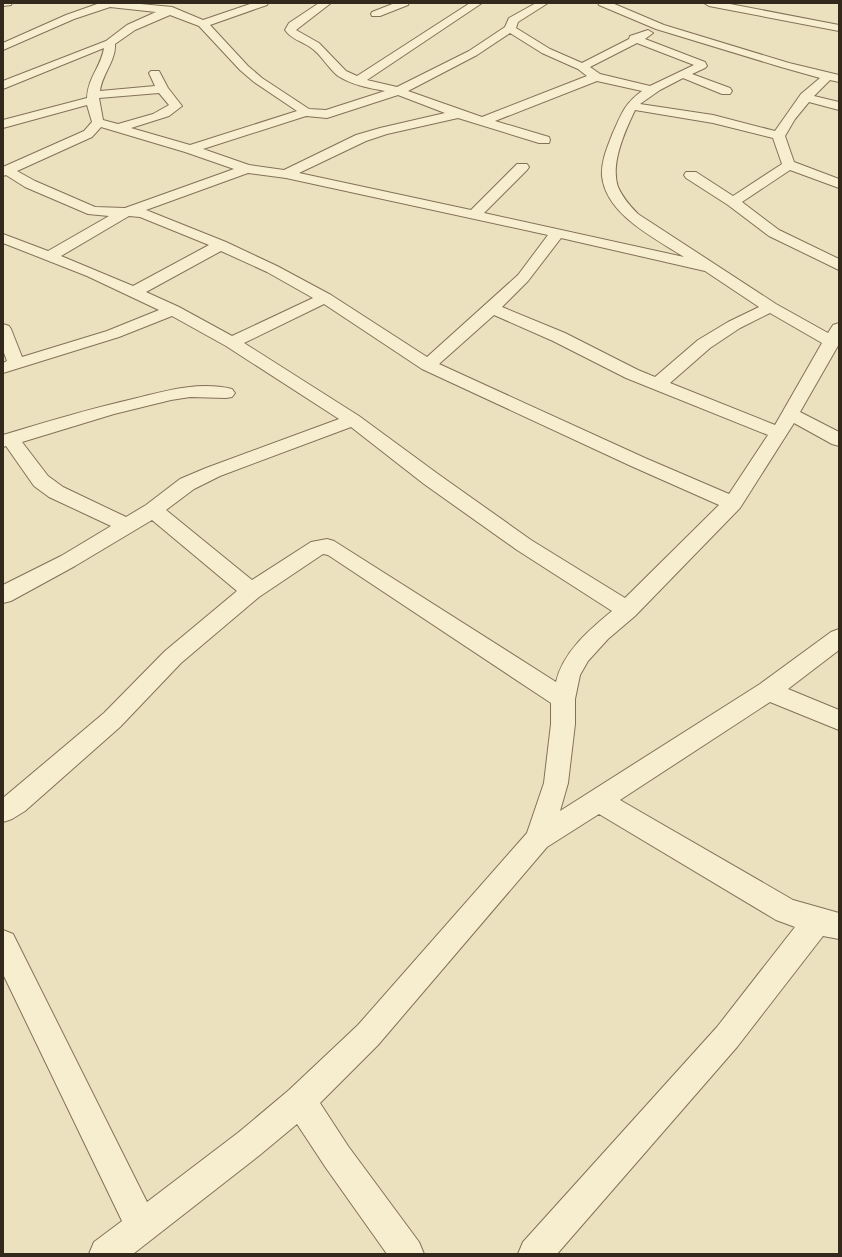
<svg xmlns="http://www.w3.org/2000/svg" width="842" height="1257" font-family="'Zilla Slab',serif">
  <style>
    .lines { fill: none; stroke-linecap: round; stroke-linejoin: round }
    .minor-casing { stroke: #837158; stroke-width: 2 }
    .minor { fill: #f7eed0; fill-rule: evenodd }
  </style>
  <rect width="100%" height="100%" fill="#ece1be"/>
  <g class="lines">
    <defs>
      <g id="minor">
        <polygon points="3,3 12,3 11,5 3,6"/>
        <path d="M 100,3 L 130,3 L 172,7 L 203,20 L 253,3 L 268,3 L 267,5 L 210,25 L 248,66 L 262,78 L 309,109 L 326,110 L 385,91 C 369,88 352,85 338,76 C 328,68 321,54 310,47 C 301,41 291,39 285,30 L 289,23 L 319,3 L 331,3 L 296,30 L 319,43 L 346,71 L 357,76 L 470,3 L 482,3 L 367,80 L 397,87 L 469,51 L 505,27 L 509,18 L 536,3 L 548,3 L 518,22 L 516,28 L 550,49 L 582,63 L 629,39 L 630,36 L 648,30 L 653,33 L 645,39 L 705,62 L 707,66 L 705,68 L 692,74 L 730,88 L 732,91 L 730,94 L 722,94 L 683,78 L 660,90 L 640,104 L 713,115 L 775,131 L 801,94 L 820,78 L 781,67 L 656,29 L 599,5 L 598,3 L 612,3 L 664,25 L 789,63 L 839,75 L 839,82 L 830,80 L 814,96 L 839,102 L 839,110 L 809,102 L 795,119 L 785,136 L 794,162 L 839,179 L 839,188 L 790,170 L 742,202 L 779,230 L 839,259 L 839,270 L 769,236 L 728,205 L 686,178 L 684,175 L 686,172 L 696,172 L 733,196 L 782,164 L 773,138 L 713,123 L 635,110 C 625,131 610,164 618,187 C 623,198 630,206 638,214 L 776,304 L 828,333 L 833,325 L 839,323 L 839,344 L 800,412 L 839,432 L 839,446 L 832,444 L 794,423 L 740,508 L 635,616 L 608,639 L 588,661 L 580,675 L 575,699 L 575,724 L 568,783 L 560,811 L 760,684 L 831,632 L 839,629 L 839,650 L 788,689 L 839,710 L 839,730 L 770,702 L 620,800 L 793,900 L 839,913 L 839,939 L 823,936 L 737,1047 L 557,1254 L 518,1254 L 523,1242 L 717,1027 L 795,927 L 776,920 L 599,814 L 547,847 L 378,1045 L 320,1103 L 348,1146 L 419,1242 L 424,1254 L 387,1254 L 326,1168 L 297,1124 L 261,1154 L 133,1254 L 89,1254 L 94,1242 L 122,1221 L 3,974 L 3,930 L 13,934 L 147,1202 L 239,1132 L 289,1090 L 358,1025 L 527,833 L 544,783 L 551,724 L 551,703 L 328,555 L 323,554 L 259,597 L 181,663 L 120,727 L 25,811 L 12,819 L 3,822 L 3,798 L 104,713 L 165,651 L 237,591 L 152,520 L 75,566 L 11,601 L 3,603 L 3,585 L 61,556 L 111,526 L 49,497 L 34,486 L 6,446 L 3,447 L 3,435 C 46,422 89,409 133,399 C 165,391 199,381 232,389 L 235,393 L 232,397 L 226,398 L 190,397 L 171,400 L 114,414 L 22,442 L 48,476 L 63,487 L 126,517 L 146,505 L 180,479 L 206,468 L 339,419 L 226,346 L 172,316 L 119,337 L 3,373 L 3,363 L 7,361 L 3,350 L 3,324 L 9,326 L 11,329 L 22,357 L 107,331 L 159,310 L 87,276 L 3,243 L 3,234 L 48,251 L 109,216 L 88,214 L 25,187 L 6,175 L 3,176 L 3,167 L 84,131 L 92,122 L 87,105 L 3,128 L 3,120 L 87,98 C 88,77 101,67 104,48 L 3,89 L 3,81 L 106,41 L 127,25 L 156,12 L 110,7 L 74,19 L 3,50 L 3,43 L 66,15 ZM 170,15 L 199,26 L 240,70 L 254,82 L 297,111 L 190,145 L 131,128 L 169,116 L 182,106 L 168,88 L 159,71 L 151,71 L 149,73 L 155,86 L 100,91 C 102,74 116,61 115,44 L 135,30 ZM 510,33 L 542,53 L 578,69 L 587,76 L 482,117 L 408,91 L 477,55 ZM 637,43 L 694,65 L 650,86 L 600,74 L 590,67 ZM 597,81 L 642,91 C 624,104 621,115 612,135 C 607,148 601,162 602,176 C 606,215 655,238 684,257 L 484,213 L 527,170 L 529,167 L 527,164 L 517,164 L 471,210 L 299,173 L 366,141 L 387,134 L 458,118 L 539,143 L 549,143 L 550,140 L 549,137 L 495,121 ZM 159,93 L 169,105 L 153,114 L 118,124 L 103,120 L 99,98 ZM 398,95 L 445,113 L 380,128 L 356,135 L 284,170 L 249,165 L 203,149 L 306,116 L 327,118 ZM 101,127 L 185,152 L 234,169 L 125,208 L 95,207 L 35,181 L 17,171 L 92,137 ZM 248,173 L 286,178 L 548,235 L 518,275 L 427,357 L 331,295 L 277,266 L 226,242 L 146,210 ZM 129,216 L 140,217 L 209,245 L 133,286 L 61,256 ZM 561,238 L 705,271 L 759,307 L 728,322 L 698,340 L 655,377 L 638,370 L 565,333 L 502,307 L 528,281 ZM 221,251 L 267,272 L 313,298 L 232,336 L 179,307 L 146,292 ZM 324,304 L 422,369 L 631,466 L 719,505 L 625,598 L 531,540 L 438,474 L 359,416 L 244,343 ZM 770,313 L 822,343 L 775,425 L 670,383 L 710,348 L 740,328 ZM 494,315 L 553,341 L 626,378 L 768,435 L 729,494 L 645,458 L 439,364 ZM 351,427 L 424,484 L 517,550 L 612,611 C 589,630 563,652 556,682 L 334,541 L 327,539 L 311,542 L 252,580 L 166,510 L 194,489 L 220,476 Z"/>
        <polygon points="395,3 409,3 408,5 380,16 372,16 371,14 372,12"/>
        <polygon points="704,3 725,3 839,25 839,31 709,6"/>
      </g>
    </defs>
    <use href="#minor" class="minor-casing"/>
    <use href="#minor" class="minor"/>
  </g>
  <rect width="842" height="1257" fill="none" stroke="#33281c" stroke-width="8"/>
</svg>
